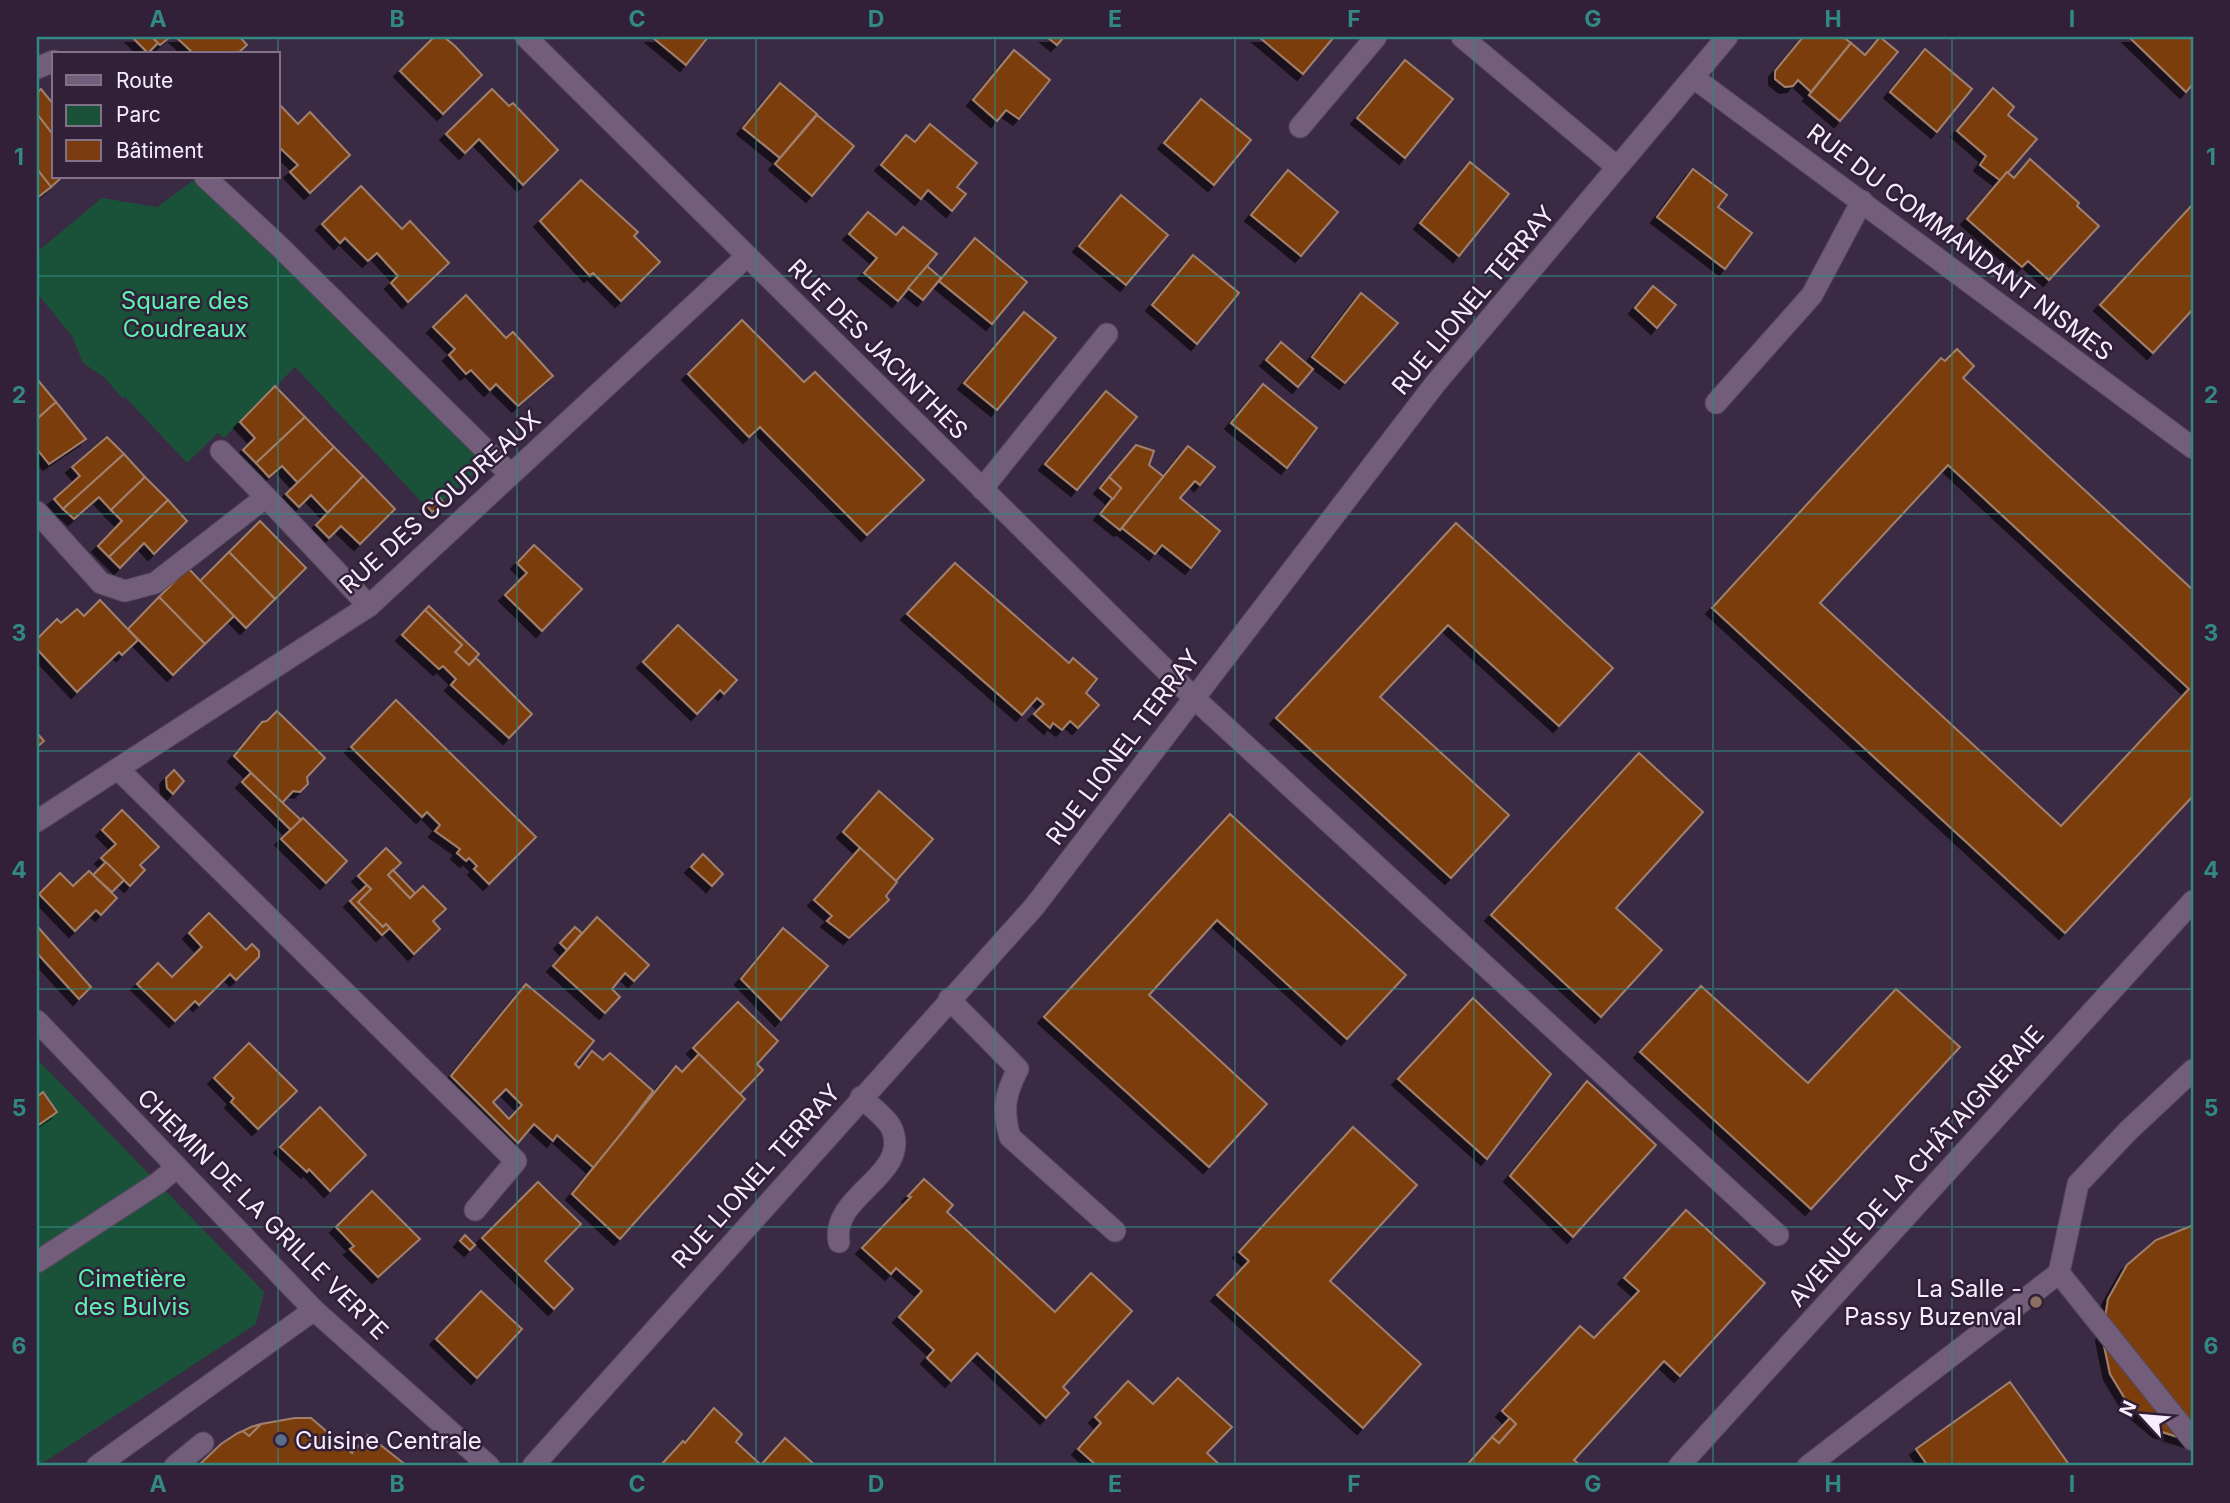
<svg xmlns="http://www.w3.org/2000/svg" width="2230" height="1503" font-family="Inter,sans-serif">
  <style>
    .green { fill: #1a5239 }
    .building { fill: #7b3d0f; stroke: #a0806d; stroke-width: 2; fill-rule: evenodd; filter: url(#shadow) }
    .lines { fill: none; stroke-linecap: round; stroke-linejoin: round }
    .minor-casing { stroke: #55475c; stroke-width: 23 }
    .minor { stroke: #725e7a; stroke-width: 21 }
    .grid { fill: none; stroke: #328883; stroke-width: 2; stroke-opacity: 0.55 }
    .education-dot { fill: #8d6e63; stroke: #312038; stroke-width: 2.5 }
    .service-dot { fill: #5c6f8a; stroke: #312038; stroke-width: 2.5 }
    .labels { text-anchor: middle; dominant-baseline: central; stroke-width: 5; stroke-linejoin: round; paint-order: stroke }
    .street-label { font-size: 24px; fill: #f8edfd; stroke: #312038 }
    .park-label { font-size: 24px; fill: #5df2b1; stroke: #312038 }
    .poi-label { font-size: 24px; fill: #f8edfd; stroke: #312038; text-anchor: end }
    .neatline { fill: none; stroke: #328883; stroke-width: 2.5 }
    .grid-label { font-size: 23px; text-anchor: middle; font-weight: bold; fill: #328883 }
  </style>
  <defs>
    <filter id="shadow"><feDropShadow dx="-6" dy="6" stdDeviation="0" flood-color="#0009"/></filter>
  </defs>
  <rect width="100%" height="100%" fill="#3b2a43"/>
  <g class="green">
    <polygon points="194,180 487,462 431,512 295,367 224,438 218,433 187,463 125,397 122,398 104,377 83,363 72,336 37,293 37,252 102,198 157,207"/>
    <polygon points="37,1059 264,1292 256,1324 38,1466"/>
  </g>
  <g class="building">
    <polygon points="132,37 152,37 158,43 148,53"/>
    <polygon points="152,37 170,37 160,45"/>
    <polygon points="176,37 240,37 247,45 237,54 194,54"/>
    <polygon points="434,37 444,37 455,46 482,75 443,114 400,71"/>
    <polygon points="652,37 708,37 686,65"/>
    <polygon points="1047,37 1064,37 1057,45"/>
    <polygon points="1259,37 1334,37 1303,74"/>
    <polygon points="1803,37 1843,37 1851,43 1811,92 1798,80 1793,86 1785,87 1775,79 1775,71"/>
    <polygon points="1880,37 1898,52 1840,121 1809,95 1851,43 1865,55"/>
    <polygon points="2129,37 2193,37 2193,84 2186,92"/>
    <polygon points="1925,49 1972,89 1937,132 1890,92"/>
    <polygon points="1014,50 1050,80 1019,119 1006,110 997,121 973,100"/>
    <polygon points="1405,60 1453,99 1405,158 1357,118"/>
    <polygon points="780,83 817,114 780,158 743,128"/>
    <polygon points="1993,88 2014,107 2008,115 2037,139 2001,181 1980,165 1986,156 1957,131"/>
    <polygon points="41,89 54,105 54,136 37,114 37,93"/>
    <polygon points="492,89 509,106 513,103 558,150 523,185 479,139 465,153 446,134"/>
    <polygon points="1201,99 1251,140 1214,185 1164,143"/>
    <polygon points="278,103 298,124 310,112 350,155 310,193 290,172 298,165 278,146"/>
    <polygon points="37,114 54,136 54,177 62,177 51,187 37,169"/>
    <polygon points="817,115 854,146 812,196 775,164"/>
    <polygon points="930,124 977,163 957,187 966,194 952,211 928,190 921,199 881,165 906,135 915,142"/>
    <polygon points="2030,159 2079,203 2077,206 2099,226 2049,280 2028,261 2022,267 1967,219 2007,172 2014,178"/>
    <polygon points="1470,162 1509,194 1459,256 1420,223"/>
    <polygon points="37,169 51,187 37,198"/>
    <polygon points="1693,169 1727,195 1718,207 1752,233 1725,269 1657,217"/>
    <polygon points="1288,170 1338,212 1301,256 1251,215"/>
    <polygon points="581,180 638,232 634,236 660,262 621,301 593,273 590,276 540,221"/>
    <polygon points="361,186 402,229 410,221 449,263 408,302 391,283 398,276 377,253 368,261 345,238 340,243 322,224"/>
    <polygon points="1121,195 1168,235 1126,285 1079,246"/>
    <polygon points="2193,204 2193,309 2153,353 2100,305"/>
    <polygon points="868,212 896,235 903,227 937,254 898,301 864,273 877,258 849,234"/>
    <polygon points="975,238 1027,282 992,324 939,281"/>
    <polygon points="1193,255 1239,293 1197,344 1152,305"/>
    <polygon points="927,266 941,278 923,300 908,288"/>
    <polygon points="1653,286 1676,305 1657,328 1635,308"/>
    <polygon points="1361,293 1398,323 1345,383 1312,357"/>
    <polygon points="466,295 506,338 513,332 553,376 518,406 496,384 490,390 471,370 466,374 449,355 455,349 433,327"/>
    <polygon points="1024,312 1056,338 997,410 964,383"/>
    <polygon points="742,320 804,382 815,372 924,480 867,535 760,427 749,437 688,374"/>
    <polygon points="1281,342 1313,369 1298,387 1266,360"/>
    <path d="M 1957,349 L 1974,366 L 1963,378 L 2193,590 L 2193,796 L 2065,933 L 1712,608 L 1941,358 L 1945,361 ZM 1948,465 L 2189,689 L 2061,826 L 1820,603 Z"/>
    <polygon points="37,379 56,402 37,419"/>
    <polygon points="1263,384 1317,428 1287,468 1231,423"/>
    <polygon points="275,386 305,417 256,463 243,450 255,438 240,422"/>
    <polygon points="1106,391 1137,417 1077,490 1045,464"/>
    <polygon points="56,402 86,439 49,464 37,449 37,419"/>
    <polygon points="305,417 334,447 298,483 282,466 269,477 256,463"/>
    <polygon points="107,437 124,454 63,509 54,499 80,476 72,467"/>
    <polygon points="1136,445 1154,451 1149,465 1164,477 1120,530 1100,514 1121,488 1109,477"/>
    <polygon points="1188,446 1215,467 1200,485 1195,481 1180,498 1220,531 1191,568 1162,545 1155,554 1122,528"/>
    <polygon points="334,447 363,476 328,513 311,495 299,507 286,494"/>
    <polygon points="124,454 145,477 111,510 99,497 74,519 63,509"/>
    <polygon points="363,476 395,509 360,544 341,526 329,538 316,525"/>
    <polygon points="145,477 168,500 109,557 98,546 122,521 111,510"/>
    <polygon points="1109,477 1121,488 1113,499 1100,488"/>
    <polygon points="437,495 444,503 432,512 426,505"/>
    <polygon points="168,500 187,521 154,554 144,543 120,568 109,557"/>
    <polygon points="260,521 306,568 275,599 229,552"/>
    <polygon points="1456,523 1613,668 1559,726 1448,625 1380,697 1509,815 1451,878 1276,718"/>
    <polygon points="534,545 582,589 542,631 505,595 527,573 517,563"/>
    <polygon points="229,552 275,599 246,628 200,581"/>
    <polygon points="955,563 1069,663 1073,658 1097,679 1086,693 1099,705 1078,728 1070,721 1062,730 1053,723 1050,728 1034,714 1044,704 1037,698 1022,715 907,614"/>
    <polygon points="188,568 234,616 205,644 159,597"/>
    <polygon points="159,597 205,644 173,675 128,629"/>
    <polygon points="100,600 138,640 122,655 119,652 77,692 37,649 37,639 57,619 61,623 77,609 84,616"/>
    <polygon points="429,606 479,654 469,665 455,652 462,645 425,610"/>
    <polygon points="425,610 462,645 455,652 469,665 476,658 532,714 509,738 451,685 456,679 443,666 439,669 402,635"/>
    <polygon points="678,625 737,680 724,694 720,690 697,714 643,662"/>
    <polygon points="396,700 536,837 489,884 474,869 477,866 469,858 466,861 457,853 460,849 435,831 440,825 427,812 422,817 351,747"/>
    <polygon points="277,711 325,758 307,777 308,784 300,792 293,791 282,803 234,756 262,722 267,721"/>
    <polygon points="37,733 44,741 37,747"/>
    <polygon points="1639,753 1703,812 1616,908 1662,950 1601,1017 1491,915"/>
    <polygon points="174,770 184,781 173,794 167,788 166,778"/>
    <polygon points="251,773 301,820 291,830 242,782"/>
    <polygon points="879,791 933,839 896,881 843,832"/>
    <polygon points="122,810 159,847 140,865 145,870 130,886 101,858 116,844 102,830"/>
    <polygon points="1230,814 1406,975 1347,1039 1217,920 1149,995 1267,1104 1209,1167 1044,1017"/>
    <polygon points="303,818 347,861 326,883 281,839"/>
    <polygon points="386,848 401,863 388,875 410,898 423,886 446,909 433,921 440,929 414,954 386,924 383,927 358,902 371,889 358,876"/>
    <polygon points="860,848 897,882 886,896 889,900 849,938 827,921 832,916 814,900"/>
    <polygon points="703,854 723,874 712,886 691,867"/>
    <polygon points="106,862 124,880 112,892 93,875"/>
    <polygon points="393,870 415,893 410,898 388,875"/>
    <polygon points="89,871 117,898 101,915 96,910 75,931 39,894 60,873 73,886"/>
    <polygon points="367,885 371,889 358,902 383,927 386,924 390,928 382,935 350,901"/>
    <polygon points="209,913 246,950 252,944 259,951 259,957 236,980 230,974 199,1005 195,1001 175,1021 137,984 158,963 172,977 202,947 189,933"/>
    <polygon points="597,917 649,965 634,981 625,973 612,989 620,997 605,1013 553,966"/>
    <polygon points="37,926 91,987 79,999 37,953"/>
    <polygon points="575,927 582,933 567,950 560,943"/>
    <polygon points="783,928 828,966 781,1020 741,979"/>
    <path d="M 526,984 L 594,1041 L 575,1064 L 579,1068 L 592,1051 L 603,1060 L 610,1053 L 653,1091 L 595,1169 L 557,1135 L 553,1141 L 534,1124 L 518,1143 L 451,1076 ZM 506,1089 L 522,1105 L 509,1119 L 493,1102 Z"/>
    <polygon points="1701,986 1808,1083 1896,989 1960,1047 1811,1209 1640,1052"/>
    <polygon points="1473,998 1551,1074 1487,1159 1398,1079"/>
    <polygon points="738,1002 778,1041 757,1064 763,1070 740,1094 693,1048"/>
    <polygon points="249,1043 297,1091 258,1129 231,1102 234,1098 214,1078"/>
    <polygon points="699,1054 745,1099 620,1239 572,1194 676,1066 682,1072"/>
    <polygon points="1587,1081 1656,1145 1573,1237 1510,1176"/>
    <polygon points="43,1092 57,1112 37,1126 37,1097"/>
    <polygon points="320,1107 366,1155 330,1191 309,1169 307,1172 280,1147"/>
    <polygon points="1353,1127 1417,1185 1330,1281 1421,1364 1363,1428 1217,1295 1249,1261 1239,1252"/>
    <polygon points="924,1179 953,1205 947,1212 1055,1312 1091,1273 1132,1311 1063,1387 1069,1393 1046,1418 977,1353 951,1381 927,1358 934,1350 899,1317 922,1291 896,1268 891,1274 862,1248 911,1197 908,1196"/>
    <polygon points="538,1182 581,1224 545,1261 573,1289 554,1309 482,1238"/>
    <polygon points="372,1191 420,1239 378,1277 350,1249 354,1246 336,1227"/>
    <polygon points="1686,1210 1765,1283 1680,1376 1664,1361 1574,1460 1581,1466 1466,1466 1492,1437 1499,1443 1516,1424 1502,1411 1580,1326 1594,1338 1639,1291 1624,1278"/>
    <polygon points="2191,1226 2193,1226 2193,1442 2159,1431 2130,1407 2110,1374 2102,1336 2108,1299 2127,1265 2156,1240"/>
    <polygon points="465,1235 475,1245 470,1250 460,1241"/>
    <polygon points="481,1291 522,1329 477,1378 436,1339"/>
    <polygon points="1178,1378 1232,1427 1207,1453 1221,1466 1097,1466 1078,1449 1101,1423 1095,1417 1128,1381 1153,1404"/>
    <polygon points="2010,1382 2070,1466 1928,1466 1916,1449"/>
    <polygon points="714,1408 742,1434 736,1442 761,1465 785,1438 816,1466 660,1466 683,1441 685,1443"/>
    <polygon points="295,1418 311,1418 352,1453 368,1435 407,1466 198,1466 221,1444 238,1433 243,1431 249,1436 261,1424"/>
    <polygon points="1510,1418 1516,1424 1499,1443 1492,1437"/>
    <polygon points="261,1424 249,1436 243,1431 251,1427"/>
  </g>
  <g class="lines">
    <defs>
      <g id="minor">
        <polyline points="526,37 1194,698 1778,1235"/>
        <polyline points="1462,37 1617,167"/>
        <polyline points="37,68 54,61"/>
        <polyline points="1694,78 2193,448"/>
        <polyline points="1300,127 1376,37"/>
        <polyline points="205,177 278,245 510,474"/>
        <polyline points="1716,403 1812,295 1862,201"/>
        <polyline points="982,489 1107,334"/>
        <polyline points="266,497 369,606"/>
        <polyline points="37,512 101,583 125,591 155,583 266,497 221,451"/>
        <polyline points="118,769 516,1161 475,1210"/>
        <polyline points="37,821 369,606 747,256"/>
        <path d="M 949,999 L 1018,1069 C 1005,1094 1002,1109 1010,1137 L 1115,1231"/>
        <polyline points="37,1021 314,1310 489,1466"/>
        <polyline points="2193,1070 2128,1131 2078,1184 2059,1273 2193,1440"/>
        <path d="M 839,1242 C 830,1195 911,1176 892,1129 C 887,1118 870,1106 861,1097"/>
        <polyline points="37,1262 158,1183 177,1167"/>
        <polyline points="97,1466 314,1310"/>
        <polyline points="175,1466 203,1443"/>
        <polyline points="533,1466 1034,907 1435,384 1727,37"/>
        <polyline points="1679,1466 2193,901"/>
        <polyline points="1808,1466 2059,1273"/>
      </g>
    </defs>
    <use href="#minor" class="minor-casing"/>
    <use href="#minor" class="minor"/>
  </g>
  <path class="grid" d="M 278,37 L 278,54M 517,37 L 517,1466M 756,37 L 756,1466M 995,37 L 995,1466M 1235,37 L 1235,1466M 1474,37 L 1474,1466M 1713,37 L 1713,1466M 1952,37 L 1952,1466M 278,177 L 278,1466M 37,276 L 2193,276M 37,514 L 2193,514M 37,751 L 2193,751M 37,989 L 2193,989M 37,1227 L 2193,1227"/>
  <circle class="education-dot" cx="2036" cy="1302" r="7"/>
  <circle class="service-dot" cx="281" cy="1440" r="7"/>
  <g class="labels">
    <g class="street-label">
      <text transform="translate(1960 242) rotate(37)">RUE DU COMMANDANT NISMES</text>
      <text transform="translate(1473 300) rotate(-50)">RUE LIONEL TERRAY</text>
      <text transform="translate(878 349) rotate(45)">RUE DES JACINTHES</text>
      <text transform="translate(440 502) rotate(-42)">RUE DES COUDREAUX</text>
      <text transform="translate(1123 747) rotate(-53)">RUE LIONEL TERRAY</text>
      <text transform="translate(1916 1166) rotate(-48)">AVENUE DE LA CHÂTAIGNERAIE</text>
      <text transform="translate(756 1176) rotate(-48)">RUE LIONEL TERRAY</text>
      <text transform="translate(263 1214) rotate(45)">CHEMIN DE LA GRILLE VERTE</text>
    </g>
    <g class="park-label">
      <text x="185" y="300">Square des<tspan x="185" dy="28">Coudreaux</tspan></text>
      <text x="132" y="1278">Cimetière<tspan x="132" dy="28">des Bulvis</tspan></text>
    </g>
    <g class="poi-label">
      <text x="2022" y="1288">La Salle -<tspan x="2022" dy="28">Passy Buzenval</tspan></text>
      <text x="295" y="1440" text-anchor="start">Cuisine Centrale</text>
    </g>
  </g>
  <rect width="2230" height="1503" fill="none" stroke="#312038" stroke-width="77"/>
  <rect x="52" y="52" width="228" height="126" fill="#312038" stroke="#817287" stroke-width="2"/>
  <rect x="66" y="75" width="35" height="10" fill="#725e7a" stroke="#817287" stroke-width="2"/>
  <text x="116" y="88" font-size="21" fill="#f8edfd">Route</text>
  <rect x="66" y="105" width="35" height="21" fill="#1a5239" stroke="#817287" stroke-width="2"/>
  <text x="116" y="122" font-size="21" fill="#f8edfd">Parc</text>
  <rect x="66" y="140" width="35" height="21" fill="#7b3d0f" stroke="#817287" stroke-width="2"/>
  <text x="116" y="158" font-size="21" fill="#f8edfd">Bâtiment</text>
  <g transform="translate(2143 1416) rotate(296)" stroke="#312038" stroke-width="5" paint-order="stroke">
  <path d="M0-5L12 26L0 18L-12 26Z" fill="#f8edfd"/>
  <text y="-10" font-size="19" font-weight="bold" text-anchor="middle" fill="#f8edfd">N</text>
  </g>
  <rect x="38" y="38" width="2154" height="1426" class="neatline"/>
  <g class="grid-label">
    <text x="158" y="27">A</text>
    <text x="397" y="27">B</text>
    <text x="637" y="27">C</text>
    <text x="876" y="27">D</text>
    <text x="1115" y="27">E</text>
    <text x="1354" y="27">F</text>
    <text x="1593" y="27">G</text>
    <text x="1833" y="27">H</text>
    <text x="2072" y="27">I</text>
    <text x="19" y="165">1</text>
    <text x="2211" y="165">1</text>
    <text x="19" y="403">2</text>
    <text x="2211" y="403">2</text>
    <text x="19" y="641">3</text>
    <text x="2211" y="641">3</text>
    <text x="19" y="878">4</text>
    <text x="2211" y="878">4</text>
    <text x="19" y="1116">5</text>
    <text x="2211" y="1116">5</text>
    <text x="19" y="1354">6</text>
    <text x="2211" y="1354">6</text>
    <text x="158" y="1492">A</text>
    <text x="397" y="1492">B</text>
    <text x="637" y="1492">C</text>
    <text x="876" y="1492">D</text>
    <text x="1115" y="1492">E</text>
    <text x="1354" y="1492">F</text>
    <text x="1593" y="1492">G</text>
    <text x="1833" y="1492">H</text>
    <text x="2072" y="1492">I</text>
  </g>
</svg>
